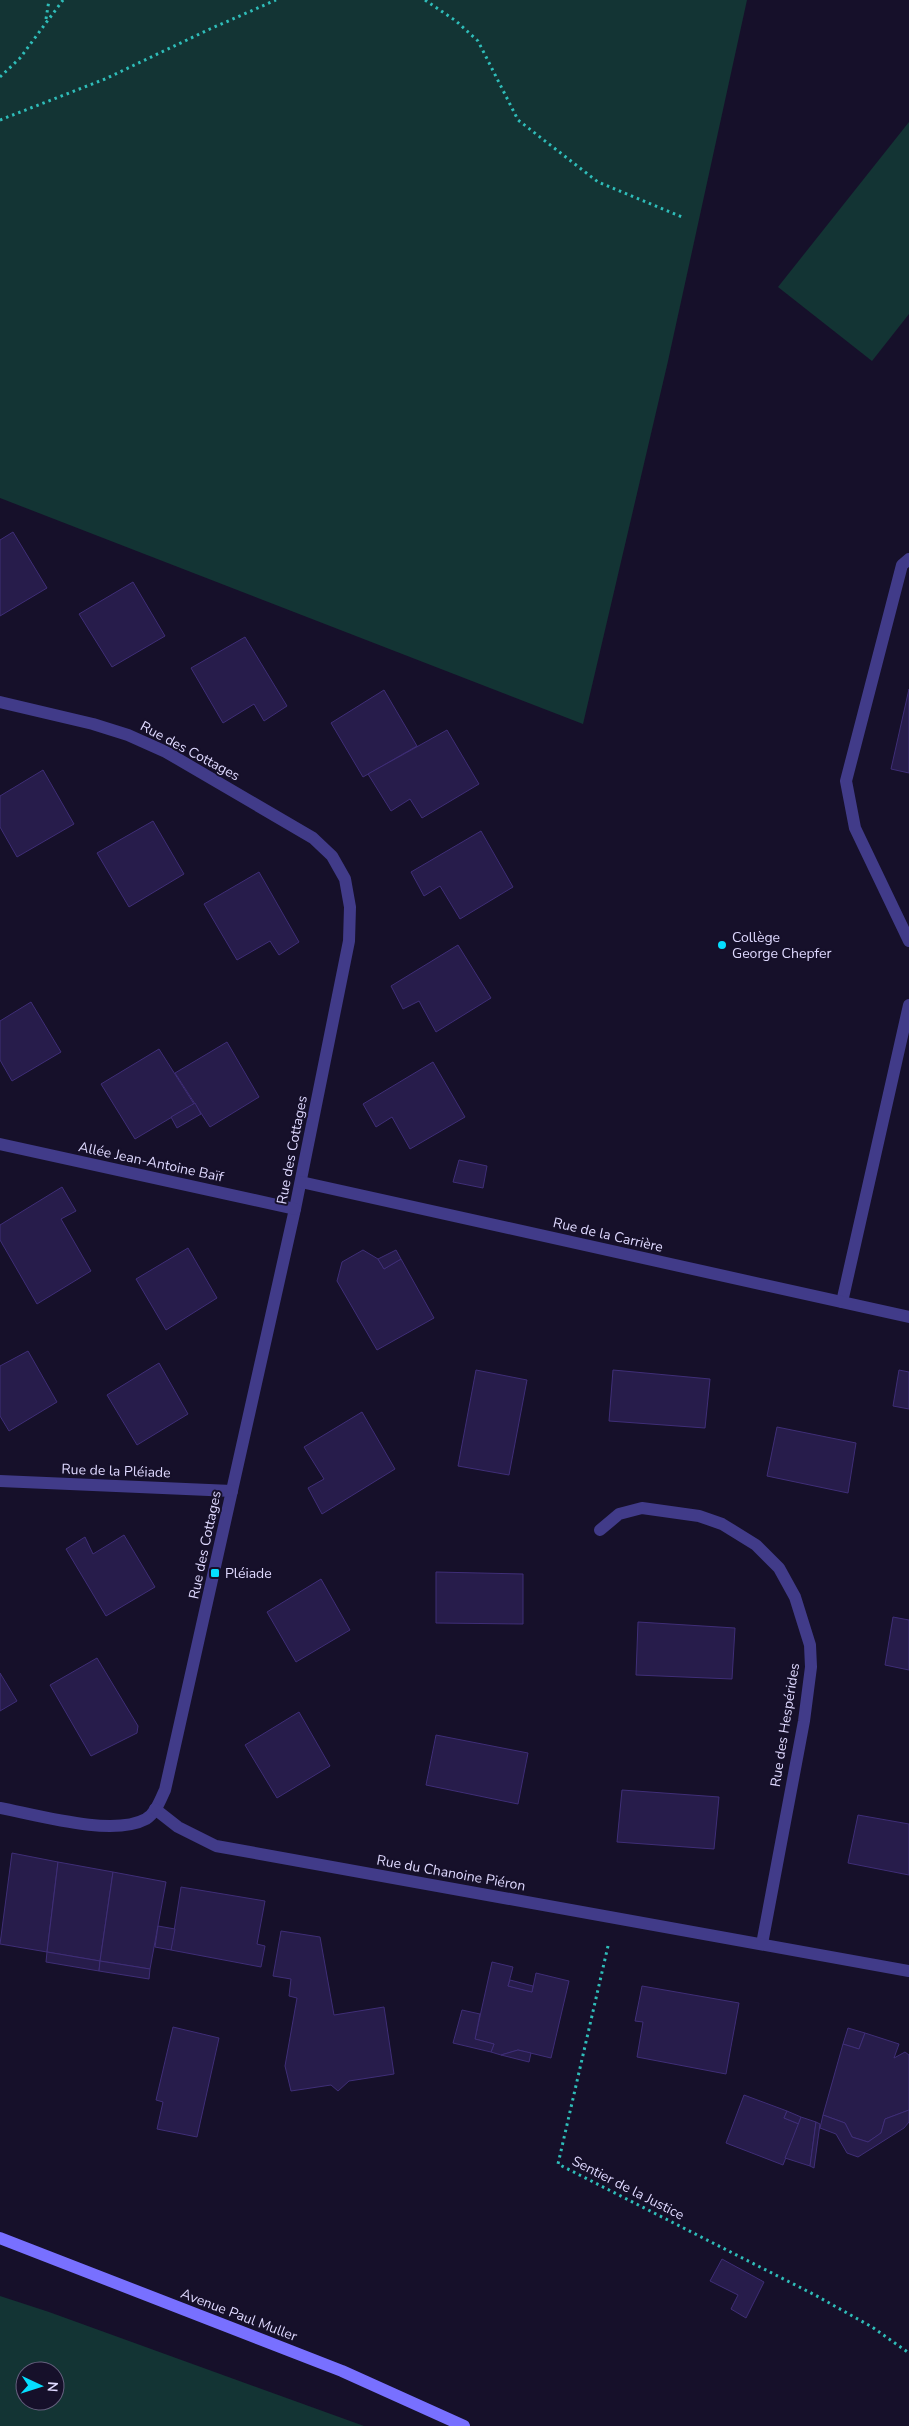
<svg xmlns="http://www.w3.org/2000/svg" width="909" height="2426" font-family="'Nunito Sans',sans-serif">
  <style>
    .green { fill: #133434; fill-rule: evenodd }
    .building { fill: #271c4b; stroke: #3f2e77 }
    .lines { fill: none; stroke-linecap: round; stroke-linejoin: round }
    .path { stroke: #2fbdb9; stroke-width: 3; stroke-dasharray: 2.5 4; stroke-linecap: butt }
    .service { stroke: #413b89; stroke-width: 12 }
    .minor { stroke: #413b89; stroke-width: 12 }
    .secondary { stroke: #7870ff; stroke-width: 12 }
    .poi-dot { fill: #05deff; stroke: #16102a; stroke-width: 2 }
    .labels { text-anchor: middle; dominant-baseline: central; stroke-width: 4; stroke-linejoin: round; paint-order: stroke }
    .street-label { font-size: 14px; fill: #dfd9ff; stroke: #16102a }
    .poi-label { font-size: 14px; fill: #dfd9ff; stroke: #16102a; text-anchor: start }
  </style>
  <rect width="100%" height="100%" fill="#16102a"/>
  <g class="green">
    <polygon points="0,0 747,0 668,361 583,724 0,498"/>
    <polygon points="909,122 909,314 872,361 778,287"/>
    <path d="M 0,2296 L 49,2312 L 364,2426 L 0,2426 ZM 25,2371 L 55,2371 L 55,2401 L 25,2401 Z"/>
  </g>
  <g class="building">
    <polygon points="13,532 47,588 0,616 0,540"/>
    <polygon points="133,582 165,636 112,667 79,614"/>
    <polygon points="245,637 287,706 264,721 254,704 223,723 191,668"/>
    <polygon points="909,689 909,773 891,769"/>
    <polygon points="384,690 417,746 363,777 331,723"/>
    <polygon points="447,730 479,784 422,818 410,799 391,811 368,774"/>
    <polygon points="43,770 74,824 17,857 0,827 0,796"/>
    <polygon points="153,821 184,874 129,907 97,853"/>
    <polygon points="481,831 513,887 460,919 440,886 424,896 411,872"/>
    <polygon points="259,872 299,942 279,955 270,941 237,960 204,904"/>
    <polygon points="458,945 491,998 436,1032 419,1001 403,1009 391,986"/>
    <polygon points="31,1002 61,1052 12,1081 0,1060 0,1021"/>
    <polygon points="227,1042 259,1097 210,1127 175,1073"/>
    <polygon points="159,1049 194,1104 135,1139 101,1084"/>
    <polygon points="433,1062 465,1117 410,1149 392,1117 376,1127 363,1104"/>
    <polygon points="195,1103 201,1114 177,1128 171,1117"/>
    <polygon points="459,1160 487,1166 483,1188 453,1182"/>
    <polygon points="62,1187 76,1211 61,1219 91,1271 37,1304 0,1240 0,1225"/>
    <polygon points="188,1248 217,1298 166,1330 136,1279"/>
    <polygon points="363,1250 378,1259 384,1269 401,1259 434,1318 377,1350 337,1281 342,1262"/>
    <polygon points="396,1250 401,1259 384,1269 378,1259"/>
    <polygon points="28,1351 57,1402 9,1431 0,1416 0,1366"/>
    <polygon points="159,1363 188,1414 137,1445 107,1395"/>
    <polygon points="476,1370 527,1380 509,1475 458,1466"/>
    <polygon points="613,1370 710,1379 705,1428 609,1421"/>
    <polygon points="899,1370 909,1372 909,1409 893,1406"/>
    <polygon points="362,1412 395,1469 322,1514 308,1488 324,1479 304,1447"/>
    <polygon points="777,1427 856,1443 848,1493 767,1476"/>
    <polygon points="124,1535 155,1587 106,1616 66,1549 85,1537 93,1554"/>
    <polygon points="436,1572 523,1574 523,1624 436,1623"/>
    <polygon points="321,1579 350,1630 296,1662 267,1612"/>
    <polygon points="893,1617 909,1620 909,1670 885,1665"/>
    <polygon points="638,1622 735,1628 732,1679 636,1675"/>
    <polygon points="97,1658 138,1726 137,1733 91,1756 50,1685"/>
    <polygon points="0,1673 17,1701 0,1711"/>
    <polygon points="299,1712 330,1766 277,1798 245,1745"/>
    <polygon points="436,1735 528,1753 518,1804 426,1785"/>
    <polygon points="622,1790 719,1797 714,1849 617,1842"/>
    <polygon points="858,1815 909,1824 909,1875 848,1863"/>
    <polygon points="12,1853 58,1862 47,1952 0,1944"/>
    <polygon points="58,1862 113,1872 100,1961 47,1952"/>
    <polygon points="113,1872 166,1882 150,1969 100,1961"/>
    <polygon points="181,1887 265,1901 257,1944 265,1946 261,1967 171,1950"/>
    <polygon points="158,1926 175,1929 171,1950 155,1947"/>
    <polygon points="281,1931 320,1937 334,2015 384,2007 394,2074 349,2081 338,2091 331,2085 291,2091 285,2066 297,1998 289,1996 291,1979 273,1976"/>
    <polygon points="47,1952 100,1961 99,1971 46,1962"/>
    <polygon points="100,1961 150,1969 149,1979 99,1971"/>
    <polygon points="492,1962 513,1967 508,1986 532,1992 536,1973 569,1981 551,2058 518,2050 501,2055 491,2052 494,2044 475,2039"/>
    <polygon points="510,1980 533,1986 532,1992 508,1986"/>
    <polygon points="642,1986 739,2003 726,2074 637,2057 643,2022 635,2021"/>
    <polygon points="462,2010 480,2014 475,2039 494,2044 491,2052 453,2043"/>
    <polygon points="173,2027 219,2038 197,2137 157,2129 163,2102 156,2100"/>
    <polygon points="848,2028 865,2033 859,2049 843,2044"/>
    <polygon points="865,2033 899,2044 894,2058 905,2052 909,2055 909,2110 885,2119 881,2133 868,2142 852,2137 845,2123 823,2115 843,2044 859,2049"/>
    <polygon points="518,2050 531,2053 529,2062 501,2055"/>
    <polygon points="744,2095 787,2111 784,2118 799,2124 783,2165 726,2143"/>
    <polygon points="909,2110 909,2122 904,2128 858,2157 847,2153 836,2134 820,2128 823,2115 845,2123 852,2137 868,2142 881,2133 885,2119"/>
    <polygon points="787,2111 801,2117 799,2124 784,2118"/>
    <polygon points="801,2117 816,2122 810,2166 785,2158"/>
    <polygon points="816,2122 820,2124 814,2168 810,2166"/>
    <polygon points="722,2259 764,2282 746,2318 731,2309 738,2295 710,2281"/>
  </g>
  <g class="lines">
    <g class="path">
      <polyline points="425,0 456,21 478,41 518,120 598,182 682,217"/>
      <polyline points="46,19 49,0"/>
      <polyline points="0,77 20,58 63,0"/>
      <polyline points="0,120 105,79 210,29 276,0"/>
      <polyline points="608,1946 558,2164 815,2295 872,2327 909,2353"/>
    </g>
    <g class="service">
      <polyline points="909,559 902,565 846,781 855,828 909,941"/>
      <polyline points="842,1302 909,1005"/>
    </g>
    <g class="minor">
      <path d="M 0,702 L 93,724 L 128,735 L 166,752 L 313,838 L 332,856 L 345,879 L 350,907 L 349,941 L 295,1209 L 165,1790 C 160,1800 156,1813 146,1819 C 113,1837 37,1815 0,1808"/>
      <polyline points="0,1144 295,1209"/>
      <polyline points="301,1182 909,1317"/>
      <polyline points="0,1481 232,1491"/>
      <polyline points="600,1530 619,1514 642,1508 699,1516 722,1524 756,1545 779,1568 795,1597 810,1645 811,1667 804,1721 762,1944"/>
      <polyline points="155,1809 178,1827 216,1846 909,1971"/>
    </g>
    <polyline class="secondary" points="0,2238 342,2371 464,2426"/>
  </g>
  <g class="poi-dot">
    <circle cx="722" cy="945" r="5"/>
    <rect x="210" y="1568" width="10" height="10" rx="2.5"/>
  </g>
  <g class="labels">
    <g class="street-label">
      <text transform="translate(190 751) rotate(28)">Rue des Cottages</text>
      <text transform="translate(292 1150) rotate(-79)">Rue des Cottages</text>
      <text transform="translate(151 1162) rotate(12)">Allée Jean-Antoine Baïf</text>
      <text transform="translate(608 1235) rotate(13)">Rue de la Carrière</text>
      <text transform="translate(116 1471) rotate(2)">Rue de la Pléiade</text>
      <text transform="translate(205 1545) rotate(-78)">Rue des Cottages</text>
      <text transform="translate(785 1725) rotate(-81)">Rue des Hespérides</text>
      <text transform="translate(451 1873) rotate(10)">Rue du Chanoine Piéron</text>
      <text transform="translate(628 2188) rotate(27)">Sentier de la Justice</text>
      <text transform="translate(239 2315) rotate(21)">Avenue Paul Muller</text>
    </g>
    <g class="poi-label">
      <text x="732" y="937">Collège<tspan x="732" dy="16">George Chepfer</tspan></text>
      <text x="225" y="1573">Pléiade</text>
    </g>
  </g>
  <g transform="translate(40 2386) rotate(94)"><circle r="24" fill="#16102a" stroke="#66607f"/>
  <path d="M0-4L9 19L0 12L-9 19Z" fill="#05deff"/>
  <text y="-8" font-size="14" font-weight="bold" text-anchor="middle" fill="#dfd9ff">N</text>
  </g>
</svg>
